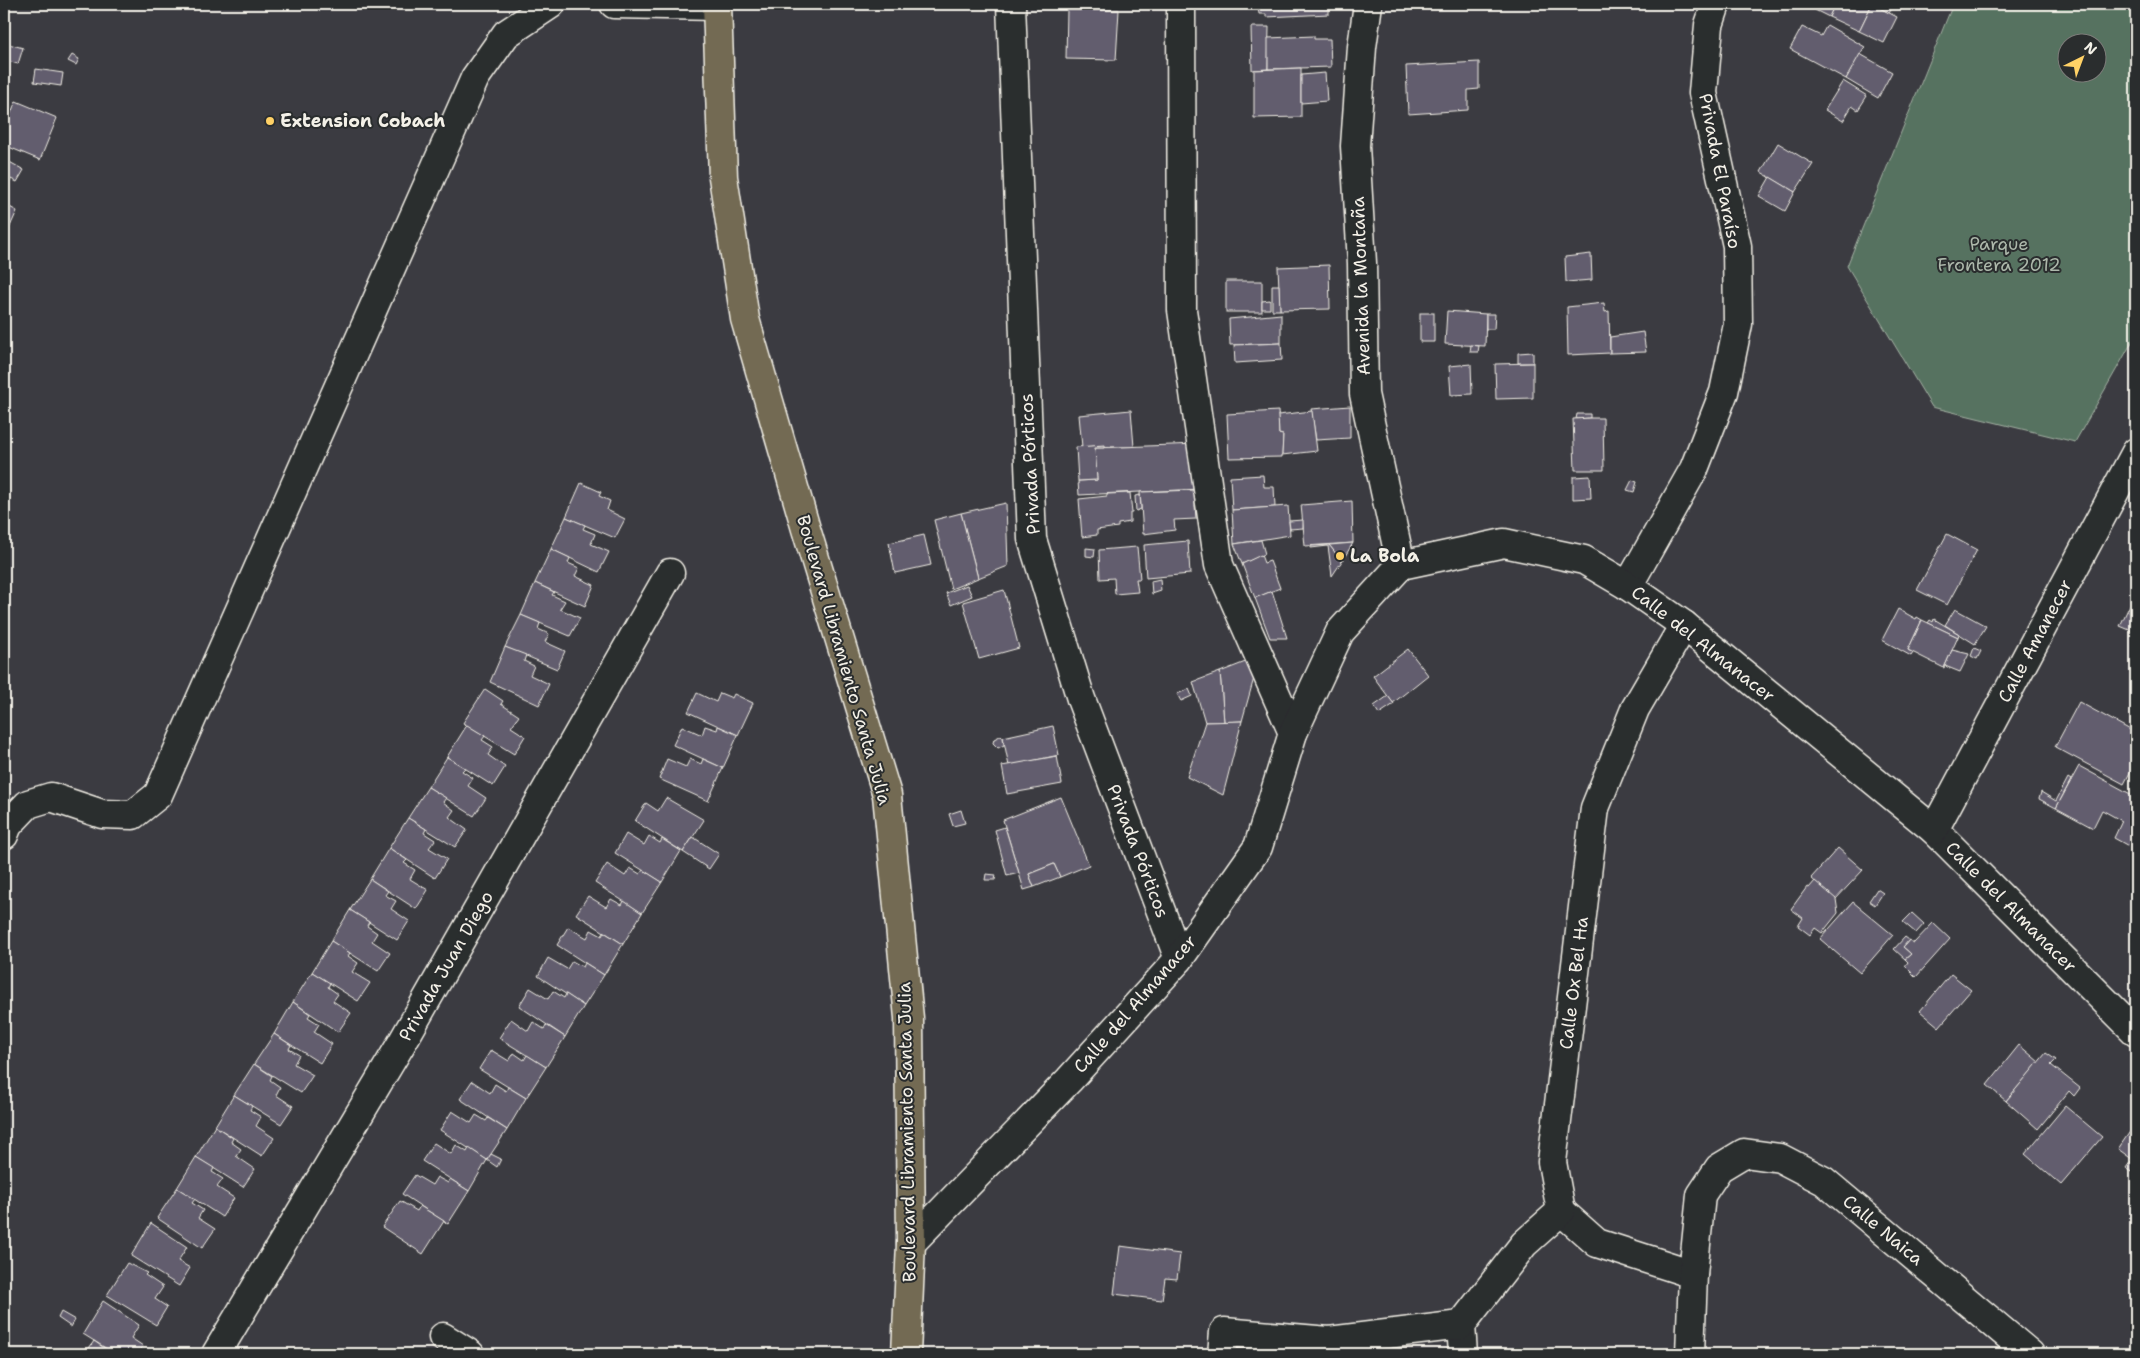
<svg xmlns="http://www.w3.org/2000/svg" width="2140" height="1358" font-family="'Shantell Sans',sans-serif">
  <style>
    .green { fill: #567261; stroke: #a5b2a4; fill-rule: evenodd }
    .building { fill: #625d6e; stroke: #f4f1e8 }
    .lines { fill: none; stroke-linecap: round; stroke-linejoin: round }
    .street-casing { stroke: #f4f1e8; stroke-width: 31 }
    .secondary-casing { stroke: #f4f1e8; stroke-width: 31 }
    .primary-casing { stroke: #f4f1e8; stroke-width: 31 }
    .street { stroke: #2a2d2e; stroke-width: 28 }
    .secondary { stroke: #2a2d2e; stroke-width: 28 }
    .primary { stroke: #736b52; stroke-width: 28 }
    .poi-dot { fill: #ffd166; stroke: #2a2d2e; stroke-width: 2 }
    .labels { text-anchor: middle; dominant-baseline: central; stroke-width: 4; stroke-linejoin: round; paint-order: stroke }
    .poi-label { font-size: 18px; font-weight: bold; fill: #f4f1e8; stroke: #2a2d2e; text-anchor: start }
    .street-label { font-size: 18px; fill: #f4f1e8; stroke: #2a2d2e }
    .park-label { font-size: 18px; fill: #adb8ab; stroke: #2a2d2e }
  </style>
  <rect width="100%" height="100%" fill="#3b3b41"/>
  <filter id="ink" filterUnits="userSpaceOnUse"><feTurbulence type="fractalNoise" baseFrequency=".02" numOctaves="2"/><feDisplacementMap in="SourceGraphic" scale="10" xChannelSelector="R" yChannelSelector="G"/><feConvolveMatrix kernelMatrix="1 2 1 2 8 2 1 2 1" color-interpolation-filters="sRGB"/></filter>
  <g filter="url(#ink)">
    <path class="green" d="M 1953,4 L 2136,4 L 2136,335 L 2075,442 L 1932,407 L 1847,266 ZM 2068,42 L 2098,42 L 2098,72 L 2068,72 Z"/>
    <g class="building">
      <polygon points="1265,4 1329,4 1329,14 1266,17 1266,14 1259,14 1258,7 1265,7"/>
      <polygon points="1818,4 1835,4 1829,17 1815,10"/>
      <polygon points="1835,4 1872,4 1859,31 1829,17"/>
      <polygon points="1872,4 1897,17 1884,43 1859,31"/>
      <polygon points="1873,4 1895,4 1889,13"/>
      <polygon points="1067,10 1119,10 1116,60 1066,59"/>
      <polygon points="1827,25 1865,47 1846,79 1790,49 1802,27 1821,36"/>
      <polygon points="1251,27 1269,27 1268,69 1252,70"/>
      <polygon points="1314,36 1314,39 1330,39 1331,67 1268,69 1268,38"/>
      <polygon points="9,44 23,48 18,64 4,60"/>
      <polygon points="1860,54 1892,72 1878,98 1846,79"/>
      <polygon points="72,55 79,59 76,65 68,61"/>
      <polygon points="1479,62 1479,89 1468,90 1468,110 1408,114 1406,66"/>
      <polygon points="1301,68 1301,117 1254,118 1254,70"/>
      <polygon points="36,69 63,73 61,86 34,82"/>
      <polygon points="1325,73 1327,101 1301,103 1301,75"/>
      <polygon points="1843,81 1867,96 1858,110 1852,106 1843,121 1825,110"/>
      <polygon points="16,101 57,118 40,160 4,145 4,118 8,120"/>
      <polygon points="1778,143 1813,164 1795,192 1761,172"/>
      <polygon points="4,159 24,170 17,182 11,179 4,191"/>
      <polygon points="1770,177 1795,192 1785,211 1759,196"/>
      <polygon points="4,204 17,211 4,240"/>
      <polygon points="1591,254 1592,280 1566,282 1565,257"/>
      <polygon points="1329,265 1330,309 1280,310 1278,267"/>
      <rect x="1226" y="281" width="36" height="31"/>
      <polygon points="1272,285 1279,285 1280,310 1272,310"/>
      <polygon points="1270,300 1270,309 1262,309 1262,301"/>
      <polygon points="1604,303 1605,312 1609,311 1610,353 1568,355 1567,307"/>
      <polygon points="1447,311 1486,314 1485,346 1445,344"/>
      <rect x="1420" y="313" width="14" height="29"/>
      <polygon points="1281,314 1281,343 1230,345 1229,319"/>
      <polygon points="1486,314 1495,314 1494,329 1486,329"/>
      <polygon points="1643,332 1646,352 1610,353 1610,337"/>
      <polygon points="1281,343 1282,360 1235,363 1234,345"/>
      <polygon points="1471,345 1479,346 1478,352 1470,352"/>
      <polygon points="1533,352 1533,363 1518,363 1518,353"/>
      <polygon points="1533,363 1533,398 1496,399 1495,364"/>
      <polygon points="1471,364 1472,394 1451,395 1449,366"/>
      <polygon points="1350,406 1350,438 1316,440 1311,409"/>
      <polygon points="1131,410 1134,447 1082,447 1079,415"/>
      <polygon points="1278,411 1279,434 1283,435 1282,457 1229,458 1227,414"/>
      <polygon points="1312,411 1317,451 1282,455 1283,435 1279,434 1278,415"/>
      <polygon points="1577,414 1590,414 1590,418 1576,419"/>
      <polygon points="1590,418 1603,418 1604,470 1575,470 1573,419"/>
      <polygon points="1198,444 1200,489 1079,495 1078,481 1097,480 1095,448"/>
      <polygon points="1105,445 1105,448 1095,448 1097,480 1078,481 1076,447"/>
      <polygon points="1263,475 1264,487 1274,487 1275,507 1232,510 1230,477"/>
      <polygon points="1590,476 1591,498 1573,499 1573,477"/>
      <polygon points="1632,480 1637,482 1634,492 1627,490"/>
      <polygon points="581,483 601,492 599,496 610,501 607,510 625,519 615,538 566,517"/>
      <polygon points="1194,490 1196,519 1174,520 1175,530 1143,534 1140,492"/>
      <polygon points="1130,493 1132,513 1130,513 1130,522 1118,524 1118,527 1097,530 1097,535 1082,537 1079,499 1107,496 1107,494"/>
      <polygon points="1140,495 1141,509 1136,511 1135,496"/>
      <polygon points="1352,501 1353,543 1305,546 1301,505"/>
      <polygon points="1006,503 1008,566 978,578 961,513"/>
      <polygon points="1288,506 1290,535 1234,544 1232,510"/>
      <polygon points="961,513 978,578 951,589 934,520"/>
      <polygon points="566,517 585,525 583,529 595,534 591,544 609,552 599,572 551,549"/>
      <polygon points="1303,520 1303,528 1290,529 1289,521"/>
      <polygon points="1947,534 1977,550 1947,605 1917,590"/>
      <polygon points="924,535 931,565 895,573 889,543"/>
      <polygon points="1261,540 1265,554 1242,564 1234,544"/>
      <polygon points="1188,541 1190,574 1146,578 1144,545"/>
      <polygon points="1353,543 1342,561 1329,545"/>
      <polygon points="1329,545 1342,561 1332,576 1328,546 1311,548 1311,546"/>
      <polygon points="1137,547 1140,579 1136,579 1138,592 1115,594 1114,578 1100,579 1099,550"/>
      <polygon points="1086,548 1095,549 1094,557 1086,556"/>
      <polygon points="551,549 570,558 568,563 579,568 575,576 594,585 585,606 535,583"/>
      <polygon points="1261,555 1264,563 1270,561 1280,588 1255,598 1242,564"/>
      <polygon points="1160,579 1161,591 1152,594 1151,581"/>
      <polygon points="535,583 554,592 552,595 565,601 560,609 580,618 570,636 521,615"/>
      <polygon points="967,585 972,596 951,605 946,593"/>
      <polygon points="1004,590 1019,648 979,659 963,602"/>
      <polygon points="1272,591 1287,638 1270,638 1255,598"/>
      <polygon points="2136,593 2136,615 2127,611"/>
      <polygon points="1898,609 1916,619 1917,617 1922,620 1908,650 1913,653 1911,656 1882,640"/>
      <polygon points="1955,609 1986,626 1975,644 1945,625"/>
      <polygon points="2127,611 2136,615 2136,622 2132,631 2120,626"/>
      <polygon points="521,615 540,623 538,629 549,634 545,642 565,651 557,669 505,647"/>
      <polygon points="1934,619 1959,634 1958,637 1928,623 1930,620 1933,622"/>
      <polygon points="1922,620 1958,637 1944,668 1908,650"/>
      <polygon points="505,647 526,655 524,661 534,666 530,675 549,684 539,705 490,682"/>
      <polygon points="1974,648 1981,651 1977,659 1971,656"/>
      <polygon points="1408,649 1428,675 1393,703 1373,676"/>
      <polygon points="1952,650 1969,654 1960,672 1945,666"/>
      <polygon points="1248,661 1254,678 1242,721 1224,722 1220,672"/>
      <polygon points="1220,672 1224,722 1205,722 1193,682"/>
      <polygon points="485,689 503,701 501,704 519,716 511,727 525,736 514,754 463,723"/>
      <polygon points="1189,689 1192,696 1181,701 1177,694"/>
      <polygon points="697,693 716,702 720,693 732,698 734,694 753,703 738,735 688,712"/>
      <polygon points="1388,696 1394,704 1379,714 1374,706"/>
      <polygon points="2079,702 2136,733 2136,761 2124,784 2055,747"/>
      <polygon points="1242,721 1223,795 1187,777 1205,722"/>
      <polygon points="467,725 485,736 482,740 493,747 488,755 505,767 493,786 447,757"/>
      <polygon points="682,726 702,735 705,726 717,730 718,726 738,735 723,768 673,745"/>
      <polygon points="1053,726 1059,755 1009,766 1003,737"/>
      <polygon points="1000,736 1003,737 1004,745 998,748 993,743 994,739"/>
      <polygon points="1057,756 1062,784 1007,794 1002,766"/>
      <polygon points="447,757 465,768 462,771 473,778 468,786 486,798 474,816 428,787"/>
      <polygon points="667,759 686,767 690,759 701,764 703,759 723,768 708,801 659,779"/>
      <polygon points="2079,766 2136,797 2136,845 2134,849 2114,838 2122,821 2102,810 2093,828 2056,808"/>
      <polygon points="2068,778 2071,780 2056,808 2039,799 2041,792 2056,801"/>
      <polygon points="428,787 446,798 443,802 454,810 449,817 467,830 455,847 408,818"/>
      <polygon points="1061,797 1089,865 1060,877 1054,864 1029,874 1034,887 1024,890 1003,820"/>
      <polygon points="666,798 704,820 683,852 635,821 646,803 658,811"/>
      <polygon points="961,810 965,823 953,826 949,814"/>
      <polygon points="408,818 426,829 424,833 435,840 429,848 447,859 435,878 389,848"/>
      <polygon points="1005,827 1019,873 1007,876 995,830"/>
      <polygon points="626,834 644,845 649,836 660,843 662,839 681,851 662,882 615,853"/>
      <polygon points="693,837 719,854 709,869 683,852"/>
      <polygon points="389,848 407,860 404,863 415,870 410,879 428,890 416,909 370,879"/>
      <polygon points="1838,848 1863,870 1835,900 1811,878"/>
      <polygon points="607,864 625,876 630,868 640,874 643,870 662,882 642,913 595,883"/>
      <polygon points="1054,864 1060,877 1034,887 1029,874"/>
      <polygon points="986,874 996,875 995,880 985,880"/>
      <polygon points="370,879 388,891 385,895 396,901 391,909 409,921 397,940 350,910"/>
      <polygon points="1815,881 1836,899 1838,913 1822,933 1815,928 1810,935 1798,926 1803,918 1791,909 1807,887 1809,888"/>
      <polygon points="1877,889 1883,893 1875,905 1869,901"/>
      <polygon points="588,896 606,907 611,899 622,905 624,901 642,913 623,944 576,914"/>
      <polygon points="1853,902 1893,935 1860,973 1820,939"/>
      <polygon points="350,910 369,922 367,926 377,933 372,941 390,953 378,971 331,941"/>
      <polygon points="1912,913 1924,924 1916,933 1903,922"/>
      <polygon points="1933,923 1950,939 1916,977 1905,966 1908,962 1905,959 1911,954 1903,947 1909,940 1914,943"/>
      <polygon points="568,927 587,938 591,930 602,936 604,932 623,944 604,975 557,945"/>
      <polygon points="1905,937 1909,940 1903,947 1911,954 1905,959 1894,949"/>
      <polygon points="331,941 350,953 348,956 358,963 352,972 370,983 358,1001 312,972"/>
      <polygon points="548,958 567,969 572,961 583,967 585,963 604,975 584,1006 538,976"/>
      <polygon points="312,972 330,983 328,987 338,994 333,1001 351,1013 338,1032 293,1002"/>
      <polygon points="1951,974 1971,990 1939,1027 1920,1011"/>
      <polygon points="530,988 548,999 553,991 564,998 566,994 584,1006 565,1037 519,1006"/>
      <polygon points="293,1002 310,1014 308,1017 319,1024 314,1032 332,1044 320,1063 274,1034"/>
      <polygon points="511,1019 528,1031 533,1022 544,1029 546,1025 565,1037 546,1067 499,1038"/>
      <polygon points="274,1034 291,1045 289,1049 299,1055 294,1064 313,1075 301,1093 254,1064"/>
      <polygon points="2019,1045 2039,1062 2006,1101 1987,1085"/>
      <polygon points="491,1050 509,1061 514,1053 524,1060 527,1055 546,1067 526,1098 479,1069"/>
      <polygon points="2046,1053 2056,1060 2051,1065 2080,1088 2074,1096 2069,1091 2038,1129 2006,1101"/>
      <polygon points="254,1064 272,1076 270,1080 280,1087 276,1095 293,1106 281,1124 234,1095"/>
      <polygon points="472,1081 490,1093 495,1084 506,1091 508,1087 526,1098 507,1130 460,1099"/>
      <polygon points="234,1095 252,1106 250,1110 261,1117 256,1126 274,1138 262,1156 215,1126"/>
      <polygon points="2065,1106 2102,1137 2061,1185 2025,1154"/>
      <polygon points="452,1111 471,1123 476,1115 486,1121 488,1118 507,1130 487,1160 440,1130"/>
      <polygon points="2136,1123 2136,1162 2118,1149"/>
      <polygon points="215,1126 233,1138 231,1142 241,1149 236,1156 255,1169 243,1187 196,1157"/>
      <polygon points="434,1143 451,1154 456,1145 467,1152 469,1148 487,1160 469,1191 422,1161"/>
      <polygon points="491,1154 501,1159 497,1167 487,1160"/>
      <polygon points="196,1157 214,1168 212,1172 223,1179 217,1187 234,1198 222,1217 177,1188"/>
      <polygon points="2131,1161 2136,1164 2132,1172 2126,1168"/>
      <polygon points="415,1175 432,1185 437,1177 448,1183 450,1179 469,1191 448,1224 402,1194"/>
      <polygon points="177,1188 195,1199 192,1203 203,1210 198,1218 215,1229 202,1248 157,1218"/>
      <polygon points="400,1201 417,1211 420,1206 444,1221 423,1254 382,1227"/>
      <polygon points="151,1223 187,1247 178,1261 190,1268 179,1286 131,1256"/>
      <polygon points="1120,1246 1180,1254 1177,1279 1165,1278 1162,1300 1114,1294"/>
      <polygon points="127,1263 147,1273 145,1275 163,1287 155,1299 167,1307 156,1325 107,1295"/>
      <polygon points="103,1301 139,1325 131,1338 143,1346 138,1354 115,1354 83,1334"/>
      <polygon points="61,1312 75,1320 71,1327 58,1318"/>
      <polygon points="94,1341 110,1352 109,1354 85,1354"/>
    </g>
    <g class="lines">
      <defs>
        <g id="street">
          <polyline points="614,4 717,6"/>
          <polyline points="1011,4 1032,539 1081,699 1179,959"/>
          <polyline points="1181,4 1182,310 1219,565 1293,733"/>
          <polyline points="1368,4 1362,47 1355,146 1362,263 1364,394 1401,565"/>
          <polyline points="1628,586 1694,469 1724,392 1738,324 1737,246 1703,93 1709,25 1716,4"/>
          <polyline points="1934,830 2136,1032"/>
          <polyline points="4,835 8,825 28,804 51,797 102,814 133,815 158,795 475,78 506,34 551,4"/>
          <polyline points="1561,1211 1597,1243 1693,1274"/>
          <polyline points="1461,1325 1463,1354"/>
          <polyline points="443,1337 470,1354"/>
          <polyline points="216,1354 403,1041 670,573"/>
          <polyline points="1222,1354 1224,1332 1329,1341 1461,1325 1524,1244 1561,1211 1552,1162 1595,808 1635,709 1684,625"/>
          <polyline points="1690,1354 1693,1274 1701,1195 1719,1168 1744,1153 1780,1158 1824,1181 2030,1354"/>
        </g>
        <polyline id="secondary" points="911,1243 1069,1080 1179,959 1258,847 1293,733 1340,632 1401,565 1504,543 1584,560 1628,586 1684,625 1934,830 2136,452"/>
        <polyline id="primary" points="717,4 723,177 745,319 806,529 887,795 909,1018 911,1243 906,1354"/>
      </defs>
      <use href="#street" class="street-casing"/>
      <use href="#secondary" class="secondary-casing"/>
      <use href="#primary" class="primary-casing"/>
      <use href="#street" class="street"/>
      <use href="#secondary" class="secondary"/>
      <use href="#primary" class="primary"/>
    </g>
  </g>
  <g class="poi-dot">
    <circle cx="270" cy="121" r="5"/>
    <circle cx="1340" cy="556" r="5"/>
  </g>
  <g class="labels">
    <g class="poi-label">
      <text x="280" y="121">Extension Cobach</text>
      <text x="1350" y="556">La Bola</text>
    </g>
    <g class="street-label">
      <text transform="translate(1720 171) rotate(79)">Privada El Paraíso</text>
      <text transform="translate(1361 286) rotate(-92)">Avenida la Montaña</text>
      <text transform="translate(1030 464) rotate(-93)">Privada Pórticos</text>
      <text transform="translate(2035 641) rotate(-62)">Calle Amanecer</text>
      <text transform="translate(1703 644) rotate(38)">Calle del Almanacer</text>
      <text transform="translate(844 660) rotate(74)">Boulevard Libramiento Santa Julia</text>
      <text transform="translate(1138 851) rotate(69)">Privada Pórticos</text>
      <text transform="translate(2011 907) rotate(45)">Calle del Almanacer</text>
      <text transform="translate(446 966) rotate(-60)">Privada Juan Diego</text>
      <text transform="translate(1574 983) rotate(-83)">Calle Ox Bel Ha</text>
      <text transform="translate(1135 1004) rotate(-49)">Calle del Almanacer</text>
      <text transform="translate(907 1132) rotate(-91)">Boulevard Libramiento Santa Julia</text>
      <text transform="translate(1883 1230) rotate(40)">Calle Naica</text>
    </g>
    <g class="park-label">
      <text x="1999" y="244">Parque<tspan x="1999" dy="21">Frontera 2012</tspan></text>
    </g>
  </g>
  <rect width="2140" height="1358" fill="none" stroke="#2a2d2e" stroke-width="20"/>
  <rect x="10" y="10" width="2120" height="1338" fill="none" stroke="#f4f1e8" stroke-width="2" filter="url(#ink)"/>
  <g transform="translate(2082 58) rotate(42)"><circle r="24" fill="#2a2d2e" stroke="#7b7b78"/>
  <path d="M0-4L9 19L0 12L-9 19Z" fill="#ffd166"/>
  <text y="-8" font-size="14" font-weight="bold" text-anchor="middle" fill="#f4f1e8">N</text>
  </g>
</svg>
